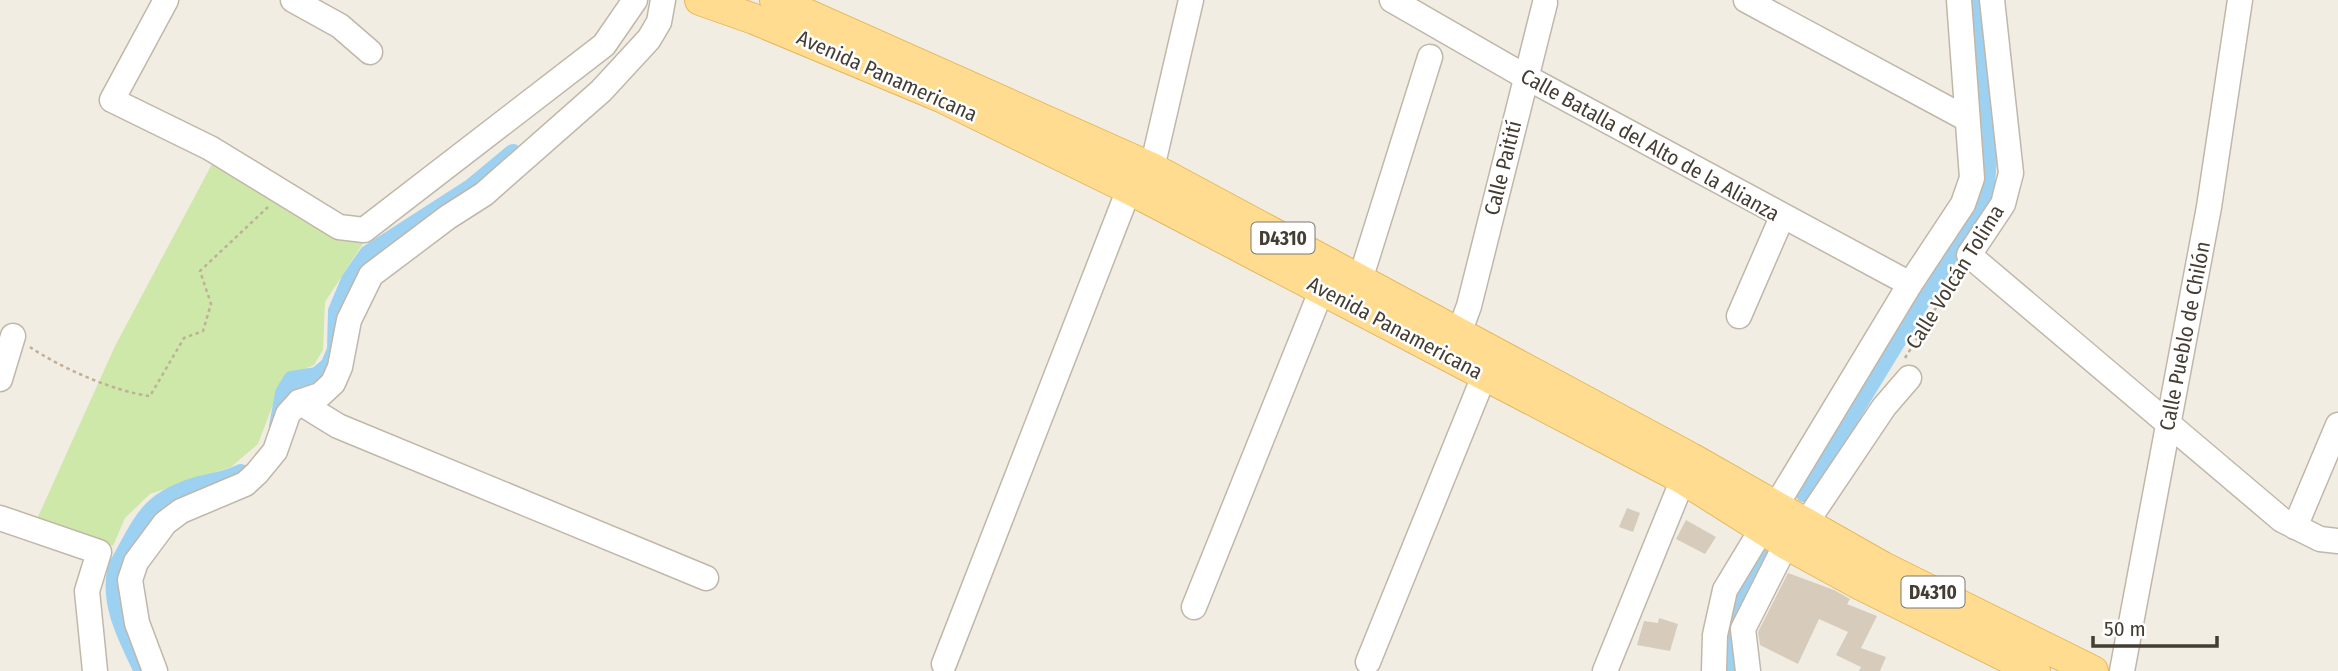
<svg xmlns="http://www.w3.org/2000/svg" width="2338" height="671" font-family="'Fira Sans Condensed',sans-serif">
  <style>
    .green { fill: #cee8aa }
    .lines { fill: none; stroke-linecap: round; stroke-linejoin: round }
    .canal { stroke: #9dd1f1; stroke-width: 18 }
    .building { fill: #d7cbbb }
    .minor-casing { stroke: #c0b7a9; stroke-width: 27 }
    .major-casing { stroke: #e5b85e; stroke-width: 32 }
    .path { stroke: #bfb097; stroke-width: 2.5; stroke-dasharray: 3.5 3.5; stroke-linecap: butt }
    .minor { stroke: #fff; stroke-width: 24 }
    .major { stroke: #ffdc8f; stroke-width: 30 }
    .labels { text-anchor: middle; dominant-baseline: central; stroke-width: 5; stroke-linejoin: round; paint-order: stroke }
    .shield { fill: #fff; stroke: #7c7770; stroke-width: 2 }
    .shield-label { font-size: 19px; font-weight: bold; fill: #443d33 }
    .street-label { font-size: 21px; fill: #443d33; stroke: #fff }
  </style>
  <rect width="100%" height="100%" fill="#f2ede3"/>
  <polygon class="green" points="212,164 335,239 366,239 325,302 323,350 314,365 283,378 258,444 231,467 150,494 125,518 113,546 37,519 115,346"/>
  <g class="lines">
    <g class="canal">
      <polyline points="278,426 284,393 292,380 317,376 329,366 336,350 337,311 350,280 368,254 472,187 513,153"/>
      <polyline points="1804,493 1985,197 1988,158 1978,0"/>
      <path d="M 143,671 C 128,640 106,600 118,565 C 143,521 147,500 200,485 C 215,481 228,480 241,473"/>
      <path d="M 1730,671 C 1724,622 1741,589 1767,549"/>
    </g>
  </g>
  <g class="building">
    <polygon points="1627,508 1640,513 1633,532 1619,527"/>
    <polygon points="1686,520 1716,537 1705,554 1676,539"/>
    <polygon points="1788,573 1834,590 1850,599 1847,604 1877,616 1861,648 1886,657 1880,671 1859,671 1861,667 1836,655 1848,632 1819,619 1798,664 1760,645 1758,632"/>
    <polygon points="1659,618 1678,624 1670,651 1637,645 1644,621 1658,623"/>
  </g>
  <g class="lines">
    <defs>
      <g id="minor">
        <polyline points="166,0 112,100 210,148 339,227 364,230 604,45 635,0"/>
        <polyline points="293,0 340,26 370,52"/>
        <polyline points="1392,0 1526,77 1910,284"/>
        <polyline points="1746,0 1967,119"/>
        <polyline points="1992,0 2011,173 2003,204 1969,255 2282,520 2320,539 2338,541"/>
        <polyline points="1152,168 1191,0"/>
        <polyline points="1360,280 1430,57"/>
        <polyline points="1739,316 1782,217"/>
        <polyline points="1459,333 1469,306 1545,3"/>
        <polyline points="0,379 13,336"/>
        <polyline points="299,402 338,426 706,578"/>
        <polyline points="0,518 99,552 87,591 95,671"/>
        <polyline points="2295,527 2338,425"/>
        <polyline points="1194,607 1322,289"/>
        <polyline points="1368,662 1484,376"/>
        <polyline points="944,664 1129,189"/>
        <polyline points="155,671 137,623 130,580 136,562 165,523 181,511 245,484 257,473 275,451 288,414 299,402 320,395 333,383 340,367 349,320 371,275 448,217 484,194 601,91 649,39 659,22 663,0"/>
        <polyline points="1605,671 1683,479"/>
        <polyline points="1714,671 1715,635 1725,590 1910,284 1963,204 1972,178 1959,0"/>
        <polyline points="1748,671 1743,629 1786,544 1806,523 1884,407 1909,378"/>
        <polyline points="2122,671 2209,207 2240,0"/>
      </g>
      <g id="major">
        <polyline points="700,0 754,19 941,97 1129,189 1683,479 1786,544 1861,585 2035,671"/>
        <polyline points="775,0 1152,168 1691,458 1883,567 2093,671"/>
      </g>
    </defs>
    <use href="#minor" class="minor-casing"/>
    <use href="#major" class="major-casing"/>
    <g class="path">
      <path d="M 30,347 C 59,367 115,392 150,396 L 184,338 L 203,331 L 211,304 L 200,271 L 268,207"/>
      <polyline points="1905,358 1958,272"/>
    </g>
    <use href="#minor" class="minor"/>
    <use href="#major" class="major"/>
  </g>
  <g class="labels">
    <g class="shield">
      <rect x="1251.5" y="222.5" width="63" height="31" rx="5"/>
      <rect x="1901.5" y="576.5" width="63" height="31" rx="5"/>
    </g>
    <g class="shield-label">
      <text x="1283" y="238">D4310</text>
      <text x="1933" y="592">D4310</text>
    </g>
    <g class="street-label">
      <text transform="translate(887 76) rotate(24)">Avenida Panamericana</text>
      <text transform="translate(1650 145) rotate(29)">Calle Batalla del Alto de la Alianza</text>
      <text transform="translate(1503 168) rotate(-76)">Calle Paitití</text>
      <text transform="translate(1955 277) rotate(-58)">Calle Volcán Tolima</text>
      <text transform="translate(1395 328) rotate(28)">Avenida Panamericana</text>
      <text transform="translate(2185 336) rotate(-79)">Calle Pueblo de Chilón</text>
    </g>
  </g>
  <path d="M2093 636v10h124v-10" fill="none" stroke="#443d33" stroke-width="3.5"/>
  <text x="2104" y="636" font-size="21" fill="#443d33" stroke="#ffffff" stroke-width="5" paint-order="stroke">50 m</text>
</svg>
